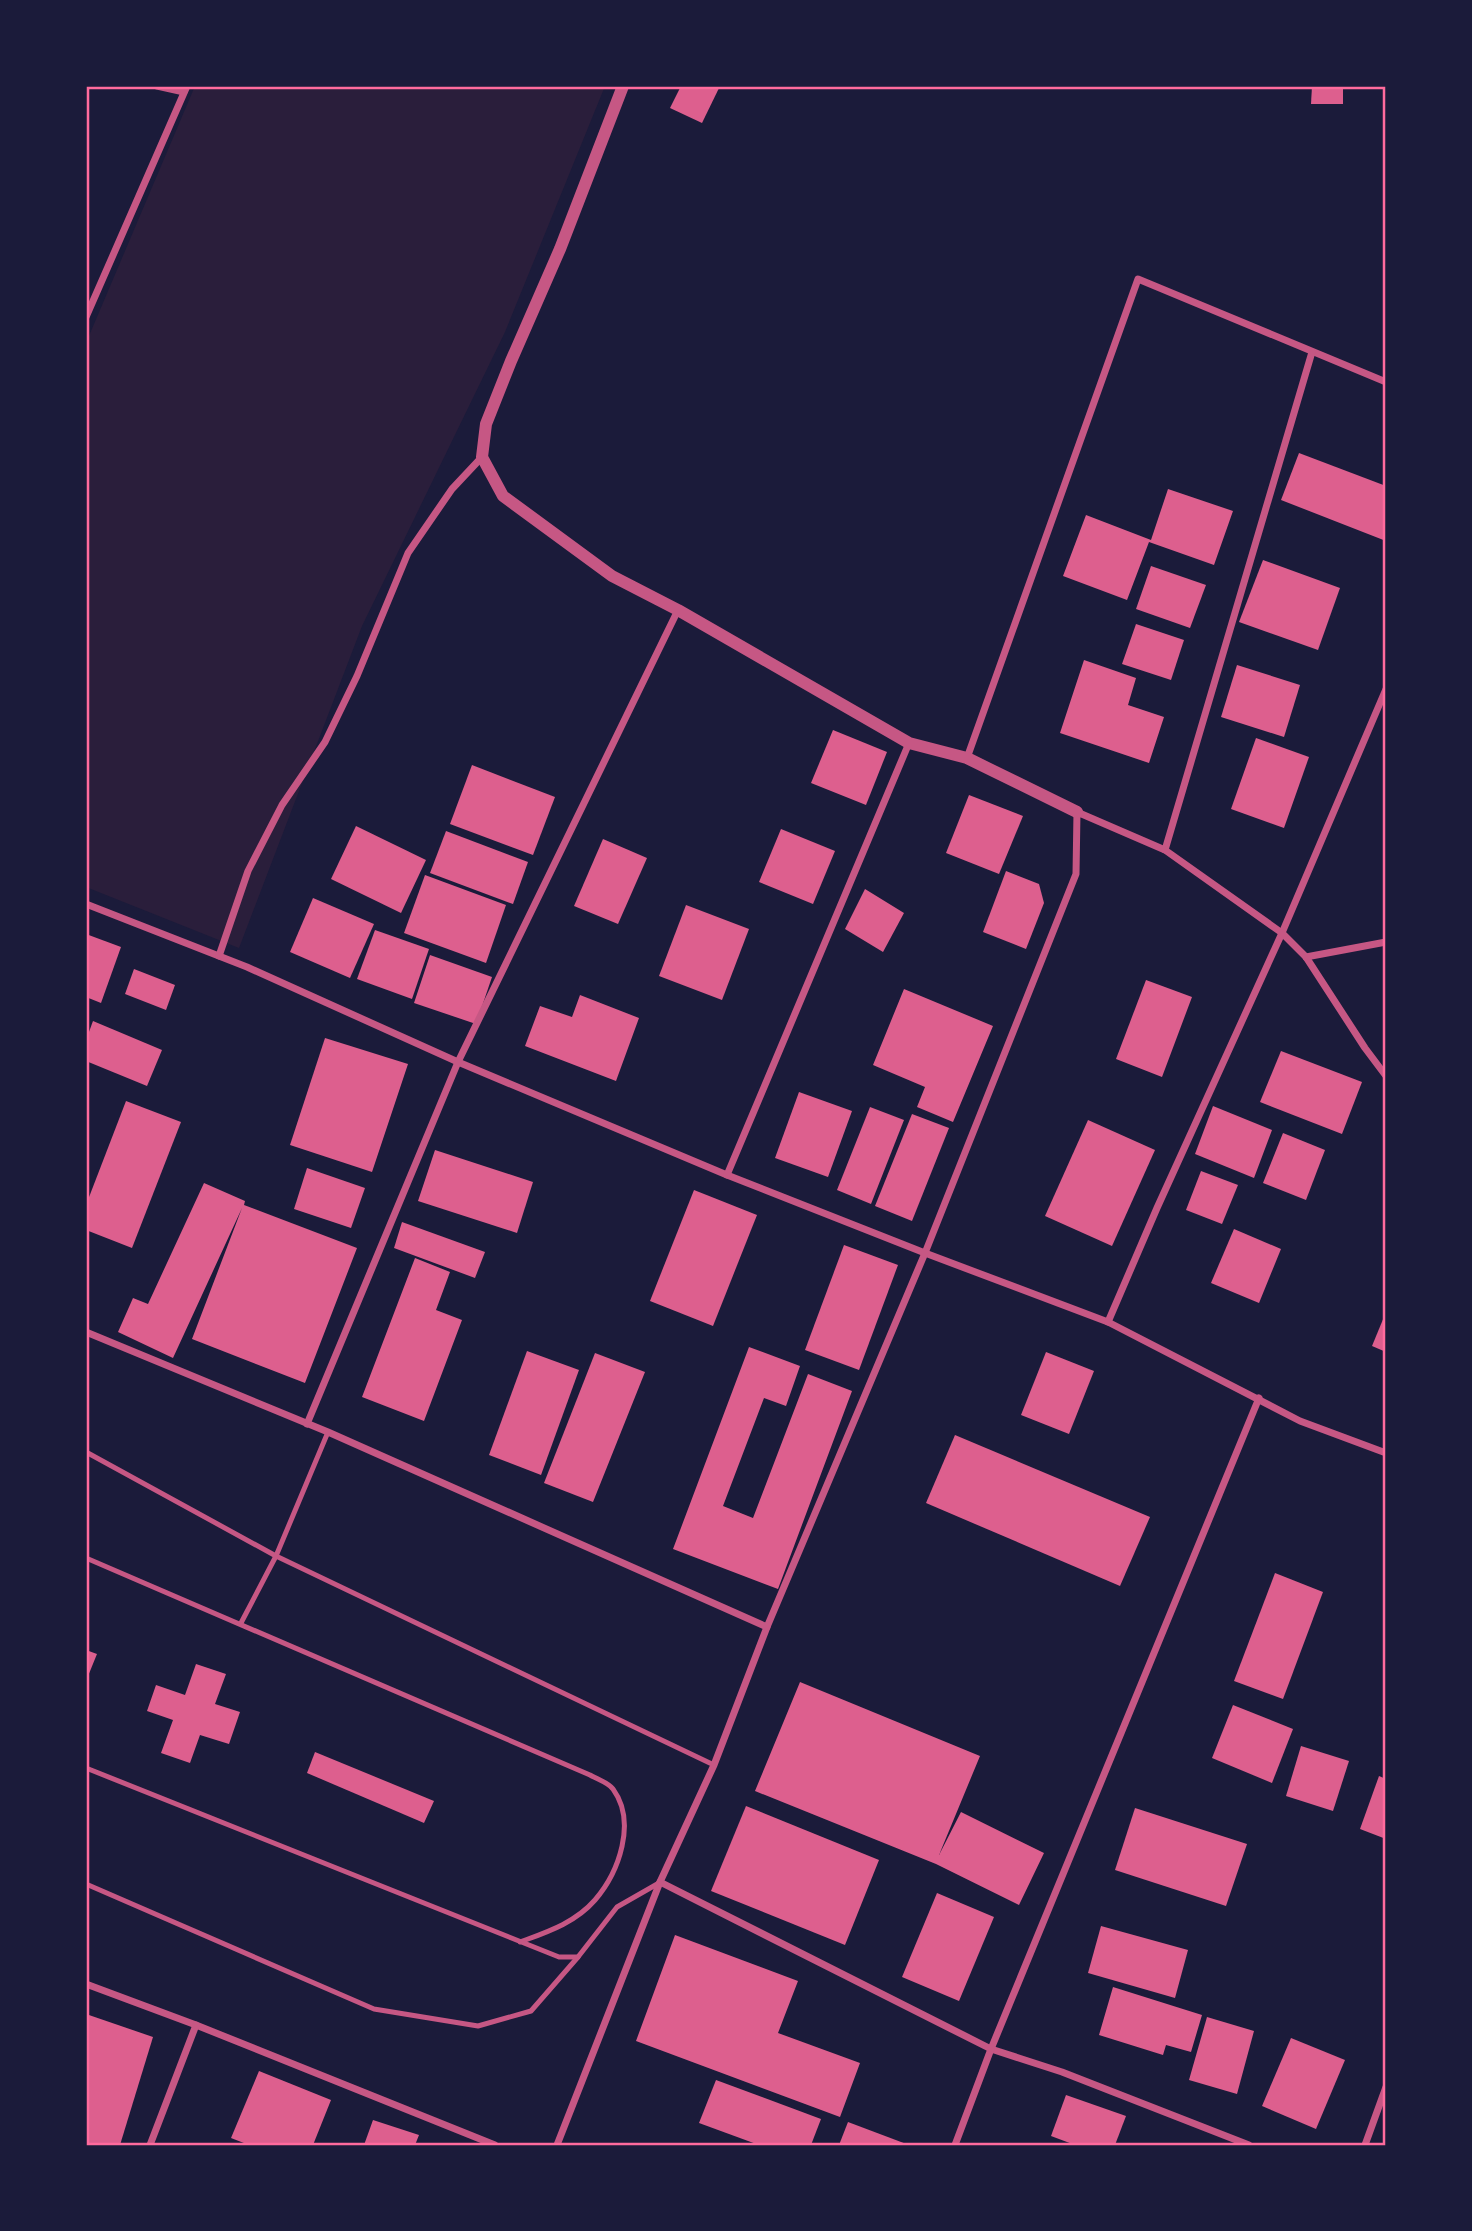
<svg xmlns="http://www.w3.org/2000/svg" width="1472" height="2231" font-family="Jost,sans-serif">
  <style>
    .green { fill: #2a1e3b }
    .building { fill: #dd5f8e }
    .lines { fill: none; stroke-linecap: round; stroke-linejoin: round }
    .service { stroke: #c65784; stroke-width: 5 }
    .minor { stroke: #c65784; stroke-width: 7 }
    .tertiary { stroke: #c65784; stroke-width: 12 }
    .neatline { fill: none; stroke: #ff6b9d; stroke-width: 2.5 }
  </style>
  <rect width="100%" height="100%" fill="#1b1b3a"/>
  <polygon class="green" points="195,86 605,86 505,332 362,626 239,948 86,887 86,343"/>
  <g class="building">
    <polygon points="681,86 720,86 702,123 670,108"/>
    <polygon points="1312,86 1343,86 1343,104 1311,104"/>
    <polygon points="1299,453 1386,486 1386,541 1281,500"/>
    <polygon points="1168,489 1233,511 1214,565 1149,542 1127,600 1063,576 1086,515 1151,540"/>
    <polygon points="1263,560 1340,588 1318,650 1239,622"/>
    <polygon points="1151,566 1206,585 1190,628 1136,609"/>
    <polygon points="1136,624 1184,640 1171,680 1122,664"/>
    <polygon points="1084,660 1136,678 1128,705 1164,717 1149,763 1060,733"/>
    <polygon points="1237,665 1300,685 1284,737 1221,717"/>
    <polygon points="833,730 887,752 866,805 811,783"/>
    <polygon points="1256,738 1309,757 1284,828 1231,809"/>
    <polygon points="472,765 555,797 533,855 450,824"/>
    <polygon points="969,795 1023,816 999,874 946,853"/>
    <polygon points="356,826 426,860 401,913 331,879"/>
    <polygon points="781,829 835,851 813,904 759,882"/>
    <polygon points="446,831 528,862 513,904 430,873"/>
    <polygon points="603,839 647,858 618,924 574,906"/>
    <polygon points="1006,871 1039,884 1044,903 1026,949 983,932"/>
    <polygon points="425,875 506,905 486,963 404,933"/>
    <polygon points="865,889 904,913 883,952 845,929"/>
    <polygon points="313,898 374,924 350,978 290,952"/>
    <polygon points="686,905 749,929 722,1000 659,976"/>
    <polygon points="375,930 429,949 412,999 357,979"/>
    <polygon points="86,934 121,947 101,1003 86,997"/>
    <polygon points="430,955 492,977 476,1024 414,1003"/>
    <polygon points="134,969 175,985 166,1010 125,994"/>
    <polygon points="1146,980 1192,997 1162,1077 1116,1059"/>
    <polygon points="904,989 993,1026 953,1122 917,1107 925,1087 873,1065"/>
    <polygon points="580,995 639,1018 616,1081 525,1046 540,1006 572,1017"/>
    <polygon points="93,1021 162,1050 147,1086 86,1061 86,1040"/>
    <polygon points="325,1038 408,1064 372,1172 290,1145"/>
    <polygon points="1281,1051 1362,1082 1342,1134 1260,1102"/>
    <polygon points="799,1092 852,1111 828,1177 775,1158"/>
    <polygon points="126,1101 181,1122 132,1248 86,1230 86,1205"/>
    <polygon points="1213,1106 1272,1130 1254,1178 1195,1154"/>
    <polygon points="870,1107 904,1120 871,1204 837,1190"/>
    <polygon points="912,1114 949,1128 912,1221 875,1206"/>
    <polygon points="1088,1120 1155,1150 1112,1246 1045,1216"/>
    <polygon points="1283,1133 1325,1150 1306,1200 1263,1183"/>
    <polygon points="435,1150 533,1182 517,1233 418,1201"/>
    <polygon points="307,1168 365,1188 351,1228 294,1209"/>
    <polygon points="1201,1171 1238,1185 1222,1224 1186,1210"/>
    <polygon points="204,1183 245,1201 244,1205 357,1248 305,1383 192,1339 242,1208 173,1358 118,1332 133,1298 148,1304"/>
    <polygon points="694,1190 757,1215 713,1326 650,1301"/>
    <polygon points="402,1222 485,1252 475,1278 394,1248"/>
    <polygon points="1234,1229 1281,1249 1259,1303 1211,1283"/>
    <polygon points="844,1245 898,1265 859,1370 805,1350"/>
    <polygon points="415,1258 450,1272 436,1310 462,1320 424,1421 362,1397"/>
    <polygon points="1386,1312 1386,1352 1372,1346"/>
    <polygon points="749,1347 800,1366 786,1406 764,1398 723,1506 753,1518 808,1374 852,1391 778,1589 673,1549"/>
    <polygon points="527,1351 579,1370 541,1475 489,1455"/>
    <polygon points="1046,1352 1094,1371 1069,1434 1021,1415"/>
    <polygon points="595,1353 645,1372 593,1502 544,1483"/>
    <polygon points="955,1435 1150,1517 1120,1586 926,1503"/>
    <polygon points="1275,1573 1323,1592 1283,1699 1234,1681"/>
    <polygon points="86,1650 97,1654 86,1681"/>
    <polygon points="196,1664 226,1674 215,1704 240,1712 229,1744 200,1735 190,1763 161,1753 173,1720 147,1711 156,1685 185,1695"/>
    <polygon points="800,1682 980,1756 939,1855 961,1812 1044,1853 1019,1905 936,1864 755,1791"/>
    <polygon points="1233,1705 1293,1729 1272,1783 1212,1758"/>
    <polygon points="1301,1746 1349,1761 1333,1811 1286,1796"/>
    <polygon points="315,1752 434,1801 424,1823 307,1773"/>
    <polygon points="1379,1776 1386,1779 1386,1839 1360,1829"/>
    <polygon points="746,1806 879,1860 845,1945 711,1891"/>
    <polygon points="1135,1808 1247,1844 1226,1906 1115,1870"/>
    <polygon points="937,1893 994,1917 959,2001 902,1977"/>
    <polygon points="1101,1926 1188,1950 1175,1998 1088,1973"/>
    <polygon points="675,1935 798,1981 778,2033 860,2063 840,2117 636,2041"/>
    <polygon points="1113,1987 1202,2015 1191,2052 1166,2045 1163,2055 1099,2035"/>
    <polygon points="86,2014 153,2037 120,2145 86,2145"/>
    <polygon points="1207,2017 1254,2031 1237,2094 1189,2080"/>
    <polygon points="1291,2038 1345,2060 1316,2129 1262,2106"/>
    <polygon points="259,2071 331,2100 313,2145 249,2145 231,2138"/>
    <polygon points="716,2080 821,2119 811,2145 759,2145 699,2123"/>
    <polygon points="1066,2095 1126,2116 1115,2145 1075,2145 1051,2136"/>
    <polygon points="373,2120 419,2135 415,2145 364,2145"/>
    <polygon points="848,2122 909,2145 839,2145"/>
  </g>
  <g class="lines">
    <g class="service">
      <polyline points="86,1452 276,1556 714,1765"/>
      <path d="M 86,1558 L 590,1775 C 597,1779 609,1783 613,1789 C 637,1822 619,1872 595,1900 C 575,1923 547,1932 520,1942"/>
      <polyline points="241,1623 276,1556 328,1432"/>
      <polyline points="86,1768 559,1957 578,1957 617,1907 659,1883"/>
      <polyline points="86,1884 374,2009 478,2026 531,2011 578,1957"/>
    </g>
    <g class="minor">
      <polyline points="157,86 184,92"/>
      <polyline points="86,317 187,86"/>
      <polyline points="967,758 1138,279 1386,382"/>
      <polyline points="1165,850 1312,352"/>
      <polyline points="86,904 247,967 458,1062 727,1175 925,1253 1108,1322 1300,1421 1386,1453"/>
      <polyline points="219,956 248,871 282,805 325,742 357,676 408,553 452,489 482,457"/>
      <polyline points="1306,957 1386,942"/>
      <polyline points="727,1175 909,743"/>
      <polyline points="1108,1322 1157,1208 1282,933 1386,689"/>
      <polyline points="86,1332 328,1432 767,1627"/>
      <polyline points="307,1424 458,1062 678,610"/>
      <polyline points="660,1882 991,2049 1062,2072 1249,2145"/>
      <polyline points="86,1984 196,2025 495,2145"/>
      <polyline points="150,2145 196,2025"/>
      <polyline points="557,2145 660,1882 714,1765 767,1627 925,1253 1076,874 1077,812 1165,850 1282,933 1306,957 1365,1048 1386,1076"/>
      <polyline points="955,2145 991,2049 1259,1398"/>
      <polyline points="1365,2145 1386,2087"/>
    </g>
    <polyline class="tertiary" points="623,86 560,249 511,361 486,424 482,457 503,496 612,576 678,610 909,743 967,758 1077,812"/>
  </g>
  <rect width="1472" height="2231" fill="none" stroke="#1b1b3a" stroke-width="175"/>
  <rect x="88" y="88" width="1296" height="2056" class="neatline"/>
</svg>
